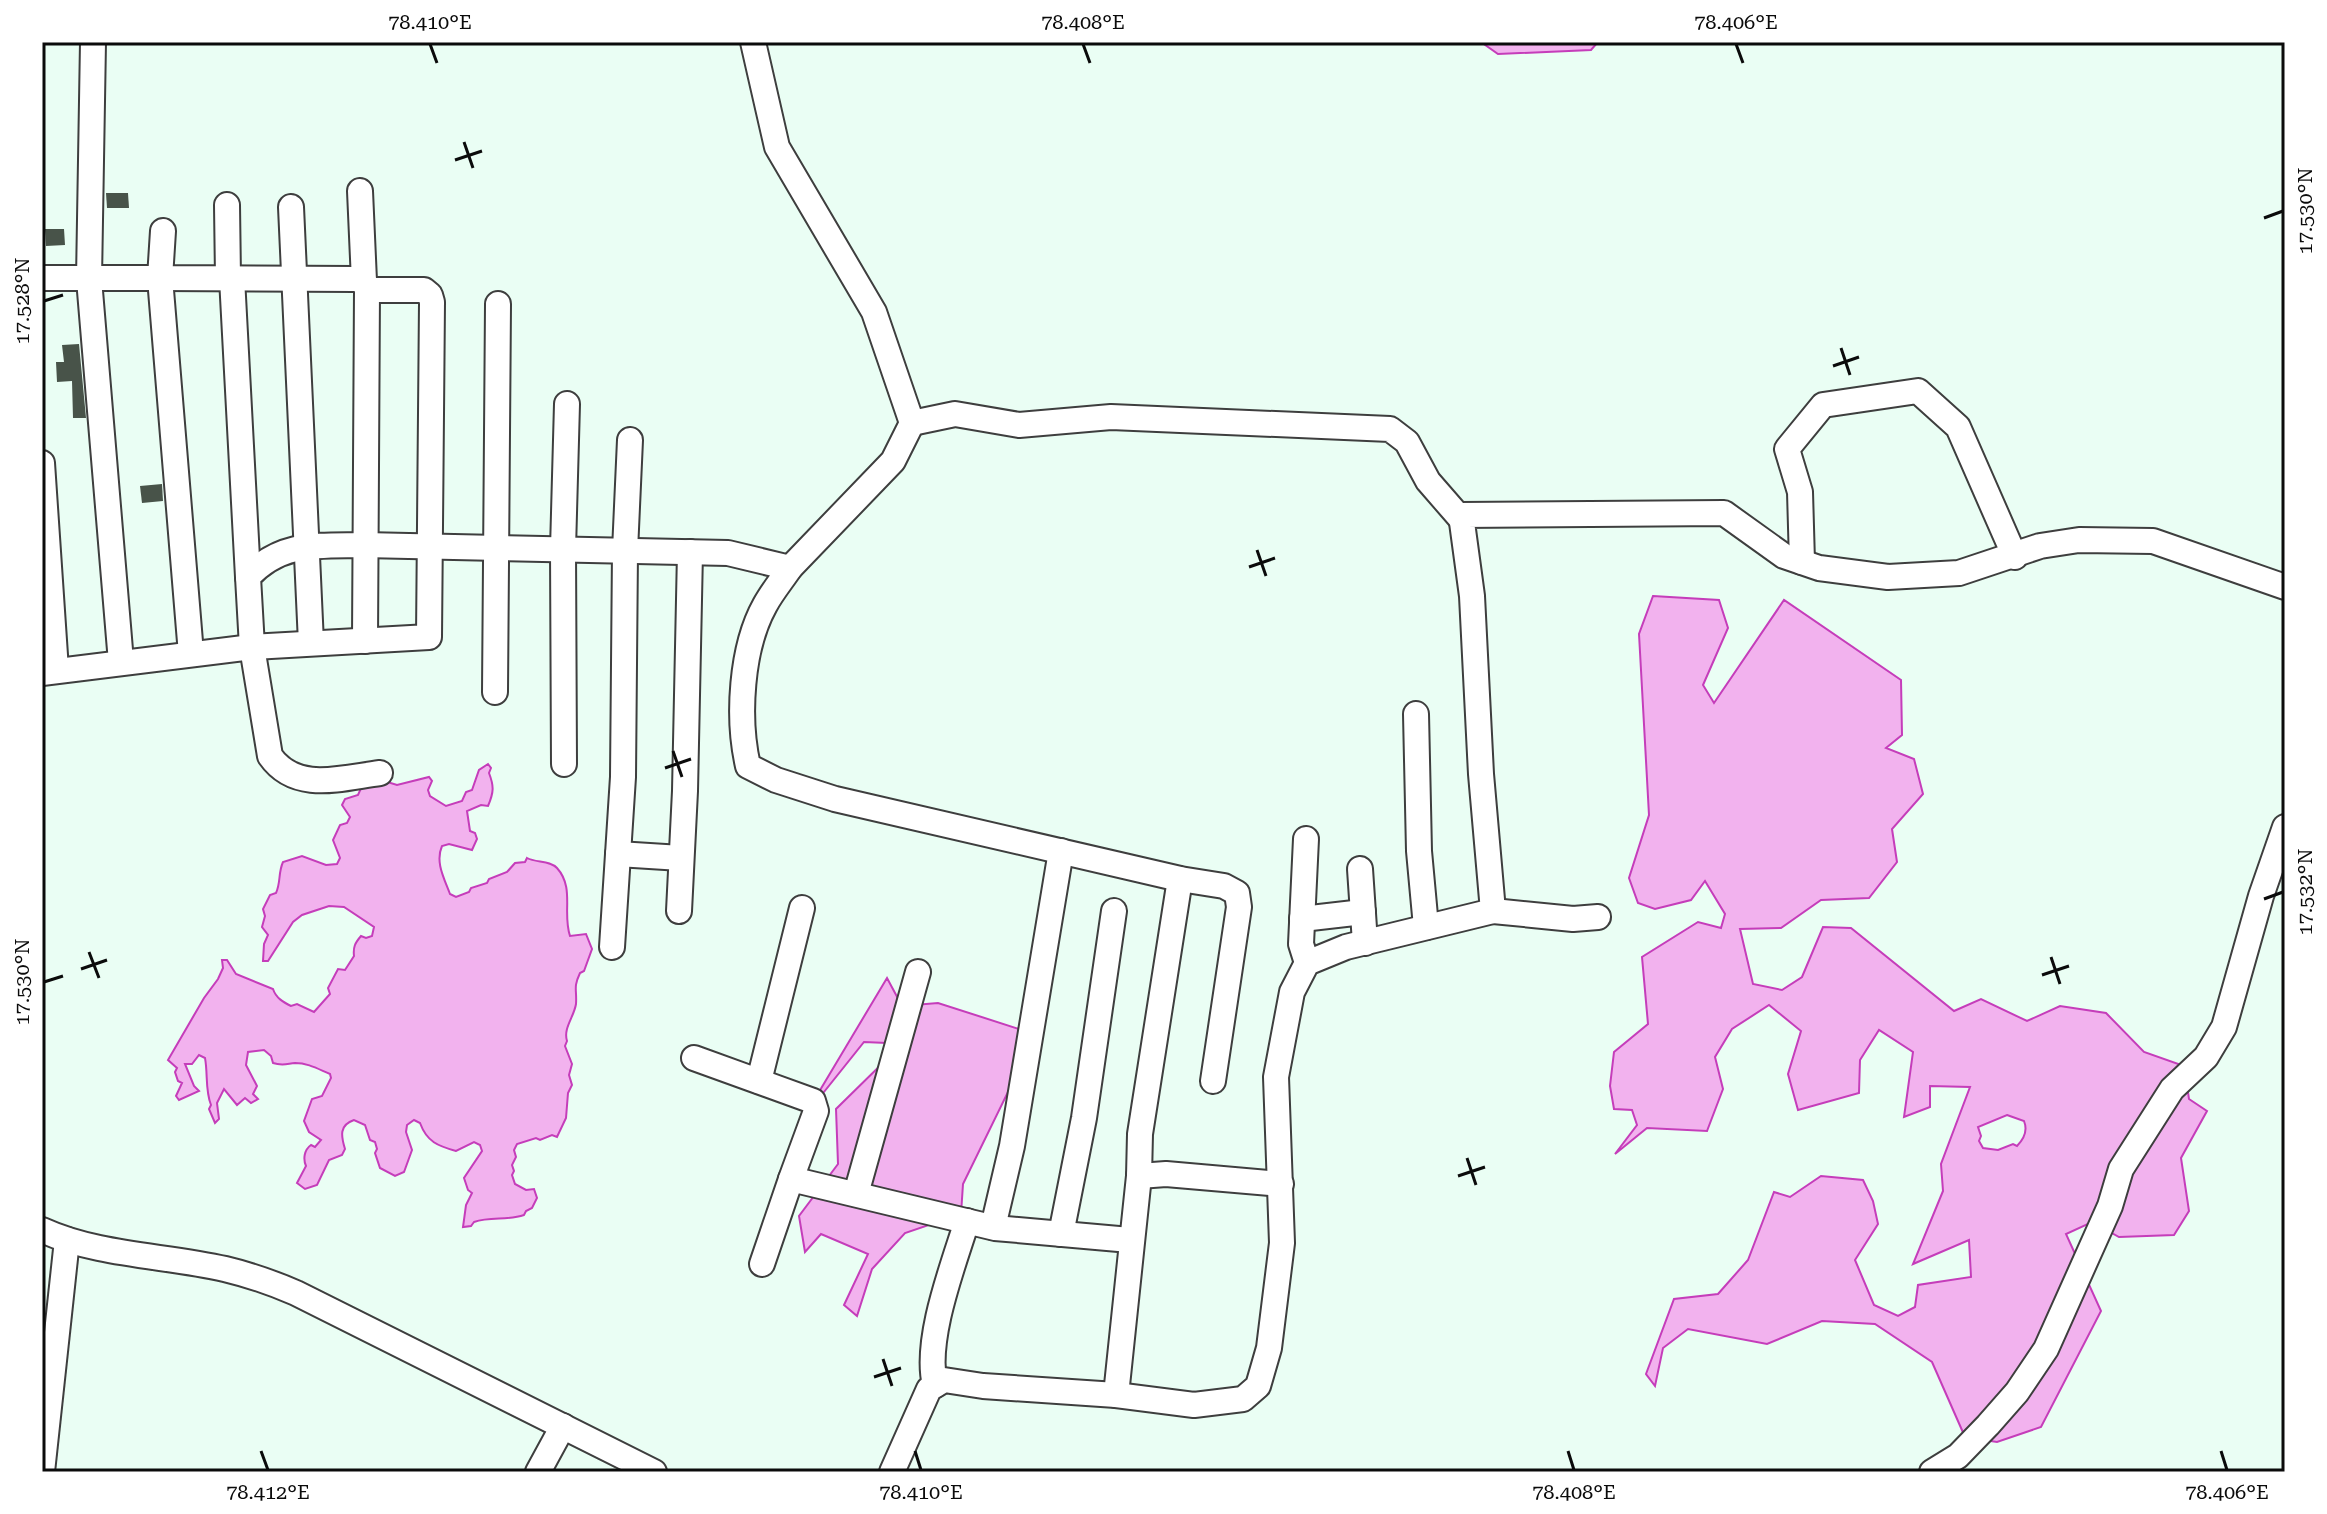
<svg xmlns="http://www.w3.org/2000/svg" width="2327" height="1514" font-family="'Roboto Serif',serif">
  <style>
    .water { fill: #f2b2ee; stroke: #c53dba; stroke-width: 2; fill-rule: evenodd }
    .building { fill: #485349 }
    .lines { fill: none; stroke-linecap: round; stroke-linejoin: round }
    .minor-casing { stroke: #3e3e3e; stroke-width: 28 }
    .minor { stroke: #fff; stroke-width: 24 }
    .ticks { fill: none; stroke: #0b0b0b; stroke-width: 3 }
    .neatline { fill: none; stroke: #0b0b0b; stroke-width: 3 }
    .ticks-label { font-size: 20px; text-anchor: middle; fill: #0b0b0b }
  </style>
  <rect width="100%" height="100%" fill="#eafef4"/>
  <g class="water">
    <polygon points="1481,42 1598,42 1591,50 1498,54"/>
    <path d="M 1653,596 L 1719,600 L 1728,628 L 1703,685 L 1714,703 L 1784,600 L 1901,680 L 1902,735 L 1886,748 L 1914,759 L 1923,794 L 1892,829 L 1897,862 L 1869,898 L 1821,900 L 1781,928 L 1740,929 L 1753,984 L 1782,990 L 1802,977 L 1823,927 L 1851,928 L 1954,1011 L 1981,999 L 2027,1021 L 2060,1006 L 2106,1013 L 2144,1052 L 2184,1066 L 2189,1099 L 2207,1111 L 2181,1158 L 2189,1211 L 2174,1235 L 2119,1237 L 2092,1222 L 2066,1234 L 2101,1311 L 2041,1427 L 1997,1442 L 1965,1437 L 1932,1362 L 1875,1324 L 1822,1321 L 1767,1344 L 1688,1329 L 1663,1348 L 1655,1386 L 1646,1374 L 1674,1299 L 1718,1294 L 1748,1260 L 1774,1192 L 1790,1197 L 1821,1176 L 1863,1180 L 1873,1201 L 1878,1224 L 1855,1260 L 1874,1305 L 1898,1316 L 1915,1307 L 1918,1285 L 1971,1277 L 1969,1240 L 1913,1264 L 1943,1191 L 1941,1164 L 1970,1087 L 1930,1086 L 1930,1107 L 1904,1117 L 1913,1052 L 1879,1030 L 1860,1060 L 1859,1093 L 1798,1110 L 1788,1074 L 1801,1031 L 1769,1005 L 1732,1029 L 1715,1057 L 1723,1089 L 1707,1131 L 1647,1128 L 1615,1154 L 1637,1125 L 1632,1110 L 1614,1109 L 1610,1086 L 1614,1052 L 1648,1024 L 1642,957 L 1698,922 L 1721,928 L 1725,914 L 1705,881 L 1691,900 L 1655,909 L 1638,903 L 1629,878 L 1649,815 L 1639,634 ZM 2007,1115 L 2024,1121 C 2028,1131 2024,1139 2017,1146 L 2013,1144 L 1998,1150 L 1983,1148 L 1979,1141 L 1981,1136 L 1978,1127 Z"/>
    <path d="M 488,764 L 491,768 L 489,773 C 494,786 494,792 488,806 L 481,805 L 467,811 L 470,831 L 475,833 L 477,839 L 472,850 L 449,844 L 442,846 C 435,862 444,878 450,894 L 456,897 L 469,892 L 471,888 L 487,883 L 489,879 L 507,872 L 515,863 L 525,862 L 527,858 C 536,863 550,860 557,868 C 575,888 562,913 570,936 L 586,934 L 592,949 L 584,971 L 580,973 C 573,988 577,989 576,1004 C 574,1017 563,1028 567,1041 L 565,1046 L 572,1064 L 569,1075 L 572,1085 L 568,1093 L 566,1118 L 557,1137 L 552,1135 L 540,1140 L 536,1138 L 517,1144 L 514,1150 L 516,1157 L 512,1165 L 514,1171 L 512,1175 L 515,1184 L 526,1190 L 534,1189 L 537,1198 L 532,1208 L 526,1211 L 524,1215 C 507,1221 491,1216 474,1222 L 471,1226 L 463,1227 L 466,1205 L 472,1193 L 468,1190 L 464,1178 L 482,1151 L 480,1145 L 474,1142 L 456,1151 C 438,1146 427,1142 420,1123 L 414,1120 L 407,1125 L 406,1132 L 412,1150 L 404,1172 L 395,1176 L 380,1168 L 375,1153 L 377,1149 L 375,1142 L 370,1140 L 365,1125 L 354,1120 C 339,1125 341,1136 345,1149 L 342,1155 L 329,1160 L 317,1185 L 305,1189 L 297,1183 L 306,1166 C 303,1159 304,1150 311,1145 L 315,1147 L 321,1140 L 309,1132 L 304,1121 L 312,1099 L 322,1096 L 331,1078 L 330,1074 C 318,1069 308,1063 295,1063 C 286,1064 282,1066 273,1063 L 271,1056 L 264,1050 L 248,1052 L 246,1065 L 257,1086 L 253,1094 L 258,1099 L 251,1103 L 245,1098 L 237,1105 L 224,1089 L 217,1103 L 219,1119 L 215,1123 L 209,1109 L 211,1105 C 205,1090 208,1074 205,1058 L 199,1055 L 192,1064 L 185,1064 L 194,1086 L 199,1091 L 179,1100 L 176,1096 L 182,1083 L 178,1081 L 175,1072 L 177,1068 L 168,1060 L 204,998 L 218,979 L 223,968 L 222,960 L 227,960 L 236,974 L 273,989 C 276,998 283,1002 291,1006 L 297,1004 L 314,1012 L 330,994 L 328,988 L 338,969 L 345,970 L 354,956 C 353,947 355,943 361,936 L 366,938 L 372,936 L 374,927 L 344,907 L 329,906 L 302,915 L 293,922 L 268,961 L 263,961 L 264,944 L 268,935 L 262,927 L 265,916 L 263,909 L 270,895 L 276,893 C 281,882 278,873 283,862 L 302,856 L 326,865 L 337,864 L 340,858 L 333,840 L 340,825 L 347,823 L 350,817 L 342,805 L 345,799 L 358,795 L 362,786 L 381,780 L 397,785 L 429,777 L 432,781 L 428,790 L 430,796 L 446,806 L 462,801 L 466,792 L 472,790 L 479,770 Z"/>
    <polygon points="887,978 902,1006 938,1003 1019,1029 1027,1053 963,1184 961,1214 905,1233 872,1269 857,1316 844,1305 868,1254 821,1234 805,1252 799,1216 838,1164 836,1109 891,1055 887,1043 864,1042 804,1117"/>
  </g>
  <g class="building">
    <polygon points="106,193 128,193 129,208 107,208"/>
    <polygon points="45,229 64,229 65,245 46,246"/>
    <polygon points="79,344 86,418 73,418 72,381 57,382 56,362 64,362 62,345"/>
    <polygon points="162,484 163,501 142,503 140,486"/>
  </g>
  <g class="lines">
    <defs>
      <g id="minor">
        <polyline points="93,42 89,279 121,662"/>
        <polyline points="753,42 777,147 874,312 912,423 893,461 790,568"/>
        <polyline points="360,191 364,281"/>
        <polyline points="227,205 228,278"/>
        <polyline points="291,207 311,643"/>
        <polyline points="163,231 160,278 355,279 364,281 367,290 365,641"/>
        <polyline points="42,278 160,278 191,654"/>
        <polyline points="232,278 248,577"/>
        <polyline points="912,423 955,414 1019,425 1111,417 1390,429 1407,442 1428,481 1461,519"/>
        <polyline points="42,463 56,670"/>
        <polyline points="1802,562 1800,492 1787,449 1823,405 1918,391 1958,427 2015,557"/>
        <polyline points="42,673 252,647 429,637 432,302 430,295 424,290 367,290"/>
        <polyline points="495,692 498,304"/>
        <polyline points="1416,714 1419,851 1426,927"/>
        <polyline points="564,764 563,549 567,404"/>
        <path d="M 380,773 C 341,778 296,793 270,756 L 252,647 L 248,577 C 281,541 319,546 364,545 L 728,553 L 790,568 C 782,580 772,592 765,605 C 741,648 737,718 748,766 L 776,780 L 835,799 L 1180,879 L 1224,886 L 1237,893 L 1239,907 L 1213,1081"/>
        <polyline points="1306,839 1301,944 1307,963"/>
        <polyline points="618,854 681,858"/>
        <polyline points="1360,869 1365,943"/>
        <polyline points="679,911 685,791 690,552"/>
        <polyline points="1493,911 1573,919 1598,917"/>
        <polyline points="1302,919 1363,912"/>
        <polyline points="612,947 623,777 625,551 630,440"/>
        <polyline points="694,1058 813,1101 816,1111 791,1179"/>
        <polyline points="759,1081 802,908"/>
        <polyline points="1139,1176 1166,1174 1281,1184"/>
        <polyline points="856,1194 918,972"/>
        <polyline points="993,1227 1012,1146 1061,851"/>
        <path d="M 42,1230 C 99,1256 165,1255 225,1269 C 250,1275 273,1283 296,1293 L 654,1472"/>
        <polyline points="1061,1234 1084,1118 1114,911"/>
        <polyline points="762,1264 791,1179 995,1228 1130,1240"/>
        <path d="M 935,1385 C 924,1340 953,1266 967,1221"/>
        <polyline points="1116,1395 1194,1405 1243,1399 1258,1386 1269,1348 1282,1243 1276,1077 1292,992 1307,963 1346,947 1493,911 1481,774 1472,596 1461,515 1724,513 1784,556 1819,568 1888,577 1959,573 2040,546 2079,540 2153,541 2285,587"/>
        <polyline points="42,1472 67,1240"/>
        <polyline points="538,1472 563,1426"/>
        <polyline points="892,1472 929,1389 944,1380 983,1386 1116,1395 1139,1176 1140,1134 1180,879"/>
        <polyline points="1932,1472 1958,1456 1988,1425 2017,1392 2046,1349 2110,1206 2121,1169 2172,1089 2206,1057 2224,1027 2261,896 2285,827"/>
      </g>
    </defs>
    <use href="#minor" class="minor-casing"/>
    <use href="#minor" class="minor"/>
  </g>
  <path class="ticks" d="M 430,44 L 437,63M 1083,44 L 1090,63M 1736,44 L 1743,63M 464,142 L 473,168M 455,160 L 482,151M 2264,218 L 2283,211M 44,301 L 63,295M 1841,348 L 1850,375M 1833,366 L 1859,357M 1257,550 L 1266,576M 1249,567 L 1275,558M 673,751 L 682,777M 665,768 L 691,759M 2264,899 L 2283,892M 89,952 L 99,978M 2051,957 L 2060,984M 81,969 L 107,960M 2042,975 L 2069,966M 44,982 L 63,976M 1467,1158 L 1476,1185M 1458,1176 L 1485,1167M 883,1359 L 892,1386M 874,1377 L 901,1368M 261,1451 L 268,1470M 915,1451 L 921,1470M 1568,1451 L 1574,1470M 2221,1451 L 2227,1470"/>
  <rect width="2327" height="1514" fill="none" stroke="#ffffff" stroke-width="88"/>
  <rect x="44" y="44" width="2239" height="1426" class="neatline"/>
  <g class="ticks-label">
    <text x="430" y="29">78.410°E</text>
    <text x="1083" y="29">78.408°E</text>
    <text x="1736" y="29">78.406°E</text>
    <text transform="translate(2305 211) rotate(-90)" y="7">17.530°N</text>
    <text transform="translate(22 301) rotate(-90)" y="7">17.528°N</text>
    <text transform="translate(2305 892) rotate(-90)" y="7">17.532°N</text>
    <text transform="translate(22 982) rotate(-90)" y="7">17.530°N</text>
    <text x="268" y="1499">78.412°E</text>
    <text x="921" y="1499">78.410°E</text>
    <text x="1574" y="1499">78.408°E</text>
    <text x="2227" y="1499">78.406°E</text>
  </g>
</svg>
